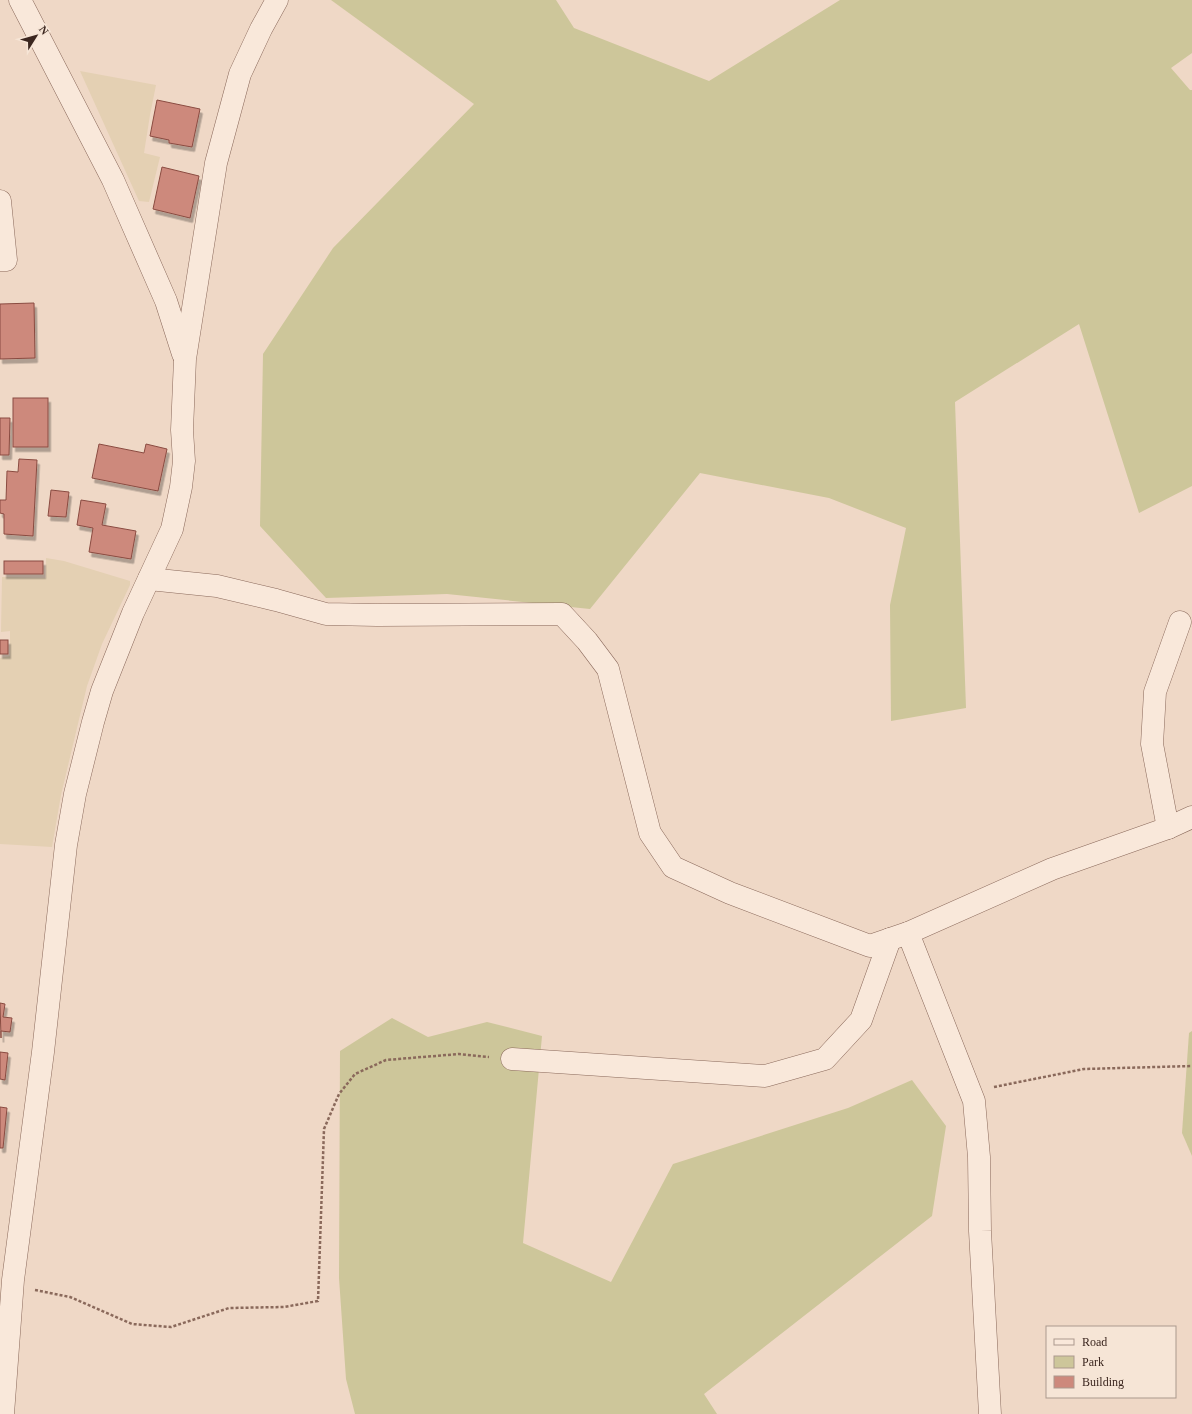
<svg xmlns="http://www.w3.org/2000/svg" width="1192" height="1414" font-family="'Times New Roman',serif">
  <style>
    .farmland { fill: #e4d0b3 }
    .green { fill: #cdc69a }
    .building { fill: #cd897c; stroke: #8a4b41; filter: url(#shadow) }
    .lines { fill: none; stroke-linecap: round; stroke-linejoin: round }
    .minor-casing { stroke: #8a695b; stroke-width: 23 }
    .path { stroke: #8a695b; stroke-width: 2.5; stroke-dasharray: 3 2; stroke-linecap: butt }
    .minor { stroke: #f9e8da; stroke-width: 22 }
  </style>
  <defs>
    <filter id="shadow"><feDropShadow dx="2.5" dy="4.5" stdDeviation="0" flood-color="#0004"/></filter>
  </defs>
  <rect width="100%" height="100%" fill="#efd8c6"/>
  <g class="farmland">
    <polygon points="80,71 156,85 150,115 144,153 160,157 149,202 139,201"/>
    <polygon points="46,558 64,561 130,581 130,585 102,644 87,686 61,795 52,847 0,844 0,658 10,656 10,631 1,632 2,577 46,578"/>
  </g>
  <g class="green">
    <polygon points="331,0 556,0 574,28 709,81 840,0 1192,0 1192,53 1171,68 1190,90 1192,90 1192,486 1139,513 1079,324 955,402 966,708 891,721 890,605 906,528 829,498 700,473 590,609 447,594 326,598 260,526 263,354 333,248 474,104"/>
    <polygon points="392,1018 428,1037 487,1022 542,1036 523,1243 611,1282 673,1164 848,1108 912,1080 946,1126 932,1216 704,1394 717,1414 355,1414 346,1379 339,1278 340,1051"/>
    <polygon points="1192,1031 1192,1156 1182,1133 1189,1033"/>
  </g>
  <g class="building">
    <polygon points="157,100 200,109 192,147 169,143 169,140 150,136"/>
    <polygon points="162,167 199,176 190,218 153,209"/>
    <polygon points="34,303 35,358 0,359 0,304"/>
    <rect x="13" y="398" width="35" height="49"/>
    <polygon points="0,418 10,418 9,455 0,455"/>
    <polygon points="99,444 144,453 146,444 167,449 158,491 92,478"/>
    <polygon points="19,459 37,460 33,536 4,534 4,514 0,513 0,500 6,500 7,471 18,472"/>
    <polygon points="51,490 69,492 66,517 48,516"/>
    <polygon points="81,500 106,504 102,525 136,531 131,559 89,552 93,528 77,525"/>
    <rect x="4" y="561" width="39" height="13"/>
    <rect x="0" y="640" width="8" height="14"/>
    <polygon points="0,1003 5,1004 3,1017 12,1018 10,1032 1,1031 1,1038"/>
    <polygon points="0,1052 8,1053 5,1080 0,1079"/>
    <polygon points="0,1107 7,1108 3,1148 0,1148"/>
  </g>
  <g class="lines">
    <defs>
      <g id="minor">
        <polyline points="20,0 113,180 166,301 183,354"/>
        <polyline points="0,201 6,260 0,260"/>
        <polyline points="149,579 217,586 276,600 326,614 377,615 562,614 587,641 608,669 650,833 673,867 730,893 870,946 908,933 1052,869 1168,828 1192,817"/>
        <polyline points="1168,828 1152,744 1155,692 1180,622"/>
        <polyline points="908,933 974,1101 979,1157 980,1231 990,1414"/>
        <polyline points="512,1059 765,1076 825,1059 861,1020 890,939"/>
        <polyline points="3,1414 13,1280 43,1052 66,845 75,794 93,722 102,691 133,613 172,529 181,487 184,461 182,430 185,359 216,163 240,74 261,29 277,0"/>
      </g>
    </defs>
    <use href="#minor" class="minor-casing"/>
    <g class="path">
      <polyline points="994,1087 1084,1069 1192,1066"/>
      <polyline points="35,1290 70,1297 132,1324 171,1327 229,1308 284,1307 318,1301 324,1129 339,1094 355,1074 386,1060 459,1054 489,1057"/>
    </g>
    <use href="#minor" class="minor"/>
  </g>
  <rect x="1046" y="1326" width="130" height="72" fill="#f6e5d6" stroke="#ab998d"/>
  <rect x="1054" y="1339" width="20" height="6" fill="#f9e8da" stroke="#ab998d"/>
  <text x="1082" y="1346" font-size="12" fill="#3b261f">Road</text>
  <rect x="1054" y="1356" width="20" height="12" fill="#cdc69a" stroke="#ab998d"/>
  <text x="1082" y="1366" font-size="12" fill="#3b261f">Park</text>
  <rect x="1054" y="1376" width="20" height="12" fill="#cd897c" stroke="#ab998d"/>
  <text x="1082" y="1386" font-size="12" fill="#3b261f">Building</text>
  <g transform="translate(36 36) rotate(53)" stroke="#f6e5d6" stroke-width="3" paint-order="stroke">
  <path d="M0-3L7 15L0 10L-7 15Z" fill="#3b261f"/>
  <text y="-6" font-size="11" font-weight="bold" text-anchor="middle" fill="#3b261f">N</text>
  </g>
</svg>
